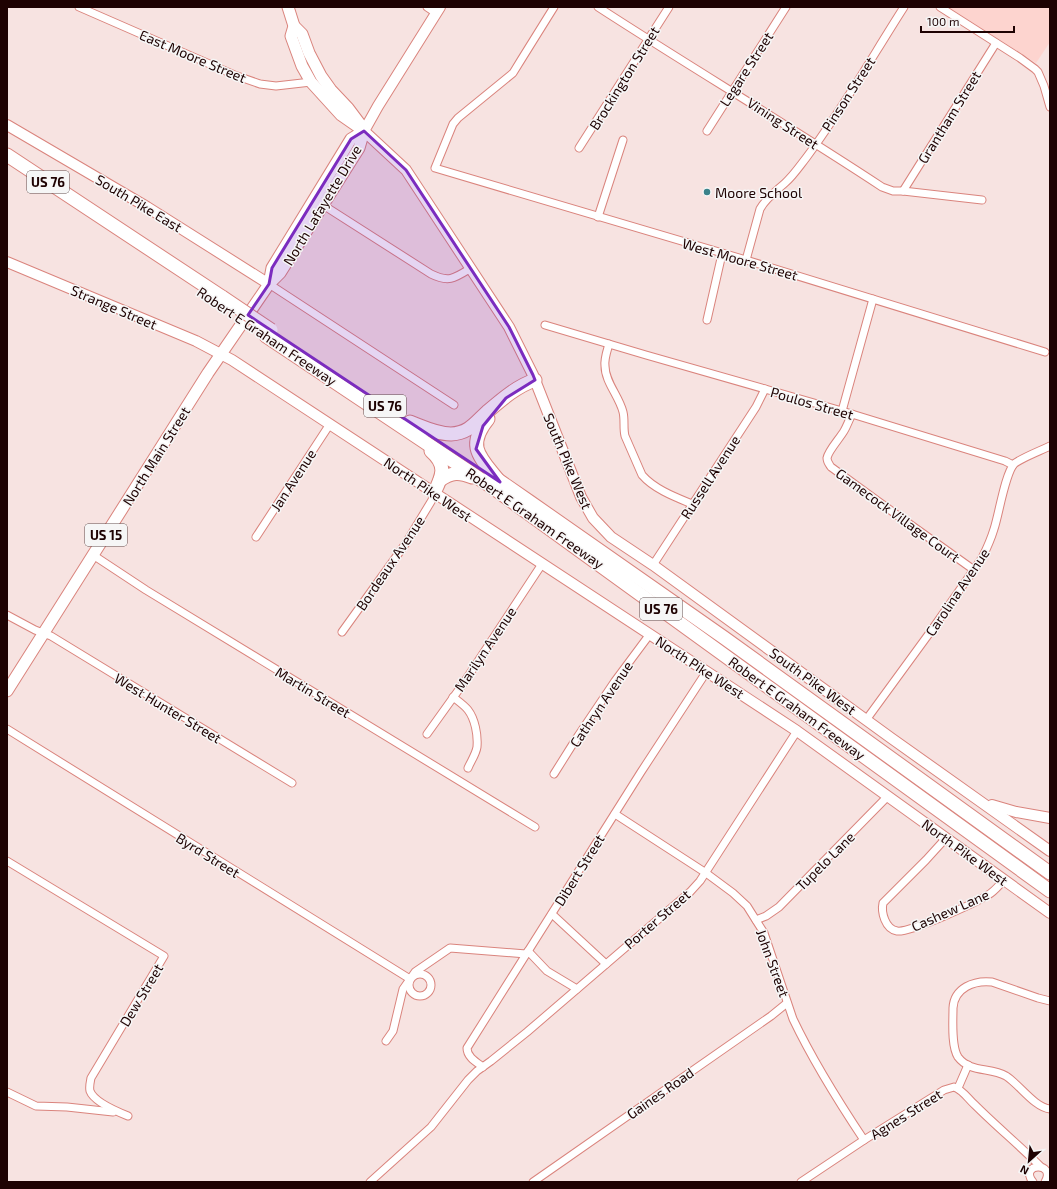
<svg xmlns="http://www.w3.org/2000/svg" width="1057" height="1189" font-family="'Exo 2',sans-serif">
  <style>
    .built { fill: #fdd4cf }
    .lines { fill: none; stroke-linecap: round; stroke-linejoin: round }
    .street-casing { stroke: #da847d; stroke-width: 9 }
    .secondary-casing { stroke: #da847d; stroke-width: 12 }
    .primary-casing { stroke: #da847d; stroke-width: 13 }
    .highway-casing { stroke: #da847d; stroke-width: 15 }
    .street { stroke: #fff; stroke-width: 7 }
    .secondary { stroke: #fff; stroke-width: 10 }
    .primary { stroke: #fff; stroke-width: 11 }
    .highway { stroke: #fff; stroke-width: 13 }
    .highway-bridge-casing { stroke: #da847d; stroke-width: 15; stroke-linecap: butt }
    .highway-bridge { stroke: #fff; stroke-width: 13 }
    .marked { fill: #7b2cbf; fill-opacity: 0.2; stroke: #7b2cbf; stroke-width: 3; stroke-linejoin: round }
    .poi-dot { fill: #3a828a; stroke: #f6f6f6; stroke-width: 1.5 }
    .labels { text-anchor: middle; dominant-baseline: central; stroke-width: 3; stroke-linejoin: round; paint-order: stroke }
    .shield { fill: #f6f6f6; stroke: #5f4b4b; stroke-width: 1 }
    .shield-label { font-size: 13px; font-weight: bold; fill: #1e0202 }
    .street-label { font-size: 14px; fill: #1e0202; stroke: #f6f6f6 }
    .poi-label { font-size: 14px; fill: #1e0202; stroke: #f6f6f6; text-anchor: start }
  </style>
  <rect width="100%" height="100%" fill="#f7e3e1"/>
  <polygon class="built" points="948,7 1050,7 1050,42 1036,63"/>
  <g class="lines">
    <defs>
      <g id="street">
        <polyline points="79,7 237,76 260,84 276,86 311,82"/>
        <polyline points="427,7 436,13"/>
        <polyline points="554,7 521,60 513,73 458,118 453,124 435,168 746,260 1045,352"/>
        <path d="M 598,7 C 692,68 788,125 882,187 L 893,191 L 903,191 L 982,200"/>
        <polyline points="940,7 1020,58 1035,69 1038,72 1044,86 1050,107"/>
        <polyline points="707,131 786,7"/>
        <polyline points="579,148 669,7"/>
        <polyline points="903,191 996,43"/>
        <path d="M 323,205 L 431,274 C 449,283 455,278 471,268"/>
        <polyline points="598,217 623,140"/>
        <path d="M 746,260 L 760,209 C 766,198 775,192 785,183 C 793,176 799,167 806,158 C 842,110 872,57 904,7"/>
        <polyline points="269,284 454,405"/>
        <polyline points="707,320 722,254"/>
        <polyline points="545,325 646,355 842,411 1005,461 1013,465"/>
        <path d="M 609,344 C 607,351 604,359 605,366 C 605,382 619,396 623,412 C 625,420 623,428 625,436 L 642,475 C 654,489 675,497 692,504"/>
        <polyline points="842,411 873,299"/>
        <path d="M 852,414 C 849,420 847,426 844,431 C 840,438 828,451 827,458 C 827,462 829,464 831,467 L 897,515 L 974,570"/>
        <polyline points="256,537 330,424"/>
        <polyline points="93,555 146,590 535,827"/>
        <polyline points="653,565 756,407 765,389"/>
        <polyline points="7,615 35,630 51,636 292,783"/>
        <polyline points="342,632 406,543 432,500 434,493"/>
        <path d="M 453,697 C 458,701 464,705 468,710 C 475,719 478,735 477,747 C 476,754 471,761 468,768"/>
        <path d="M 866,720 L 931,631 L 982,558 C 987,548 991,539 994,529 C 999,514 1005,474 1014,464 C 1019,459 1042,450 1050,446"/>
        <polyline points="7,729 410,979"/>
        <polyline points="427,734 465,681 542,564"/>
        <polyline points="554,774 576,739 615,681 650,634"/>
        <path d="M 615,814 L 706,873 L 733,893 L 747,906 L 764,933 L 793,1019 C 813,1061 838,1101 864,1140"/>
        <path d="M 946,838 L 926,860 L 883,903 C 881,912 885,929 897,931 C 910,933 975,903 988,895 C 995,891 999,885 1004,880"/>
        <path d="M 7,861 L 164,956 L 91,1078 C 90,1083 89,1087 90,1091 C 94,1102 118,1112 128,1116"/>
        <polyline points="552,914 606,964"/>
        <polyline points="756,920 766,916 779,907 888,796"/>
        <polyline points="528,951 547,971 577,989"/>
        <circle cx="420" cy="985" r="11"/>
        <path d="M 1050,1001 L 1038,998 L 992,982 C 974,980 954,988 953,1008 C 953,1021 951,1046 958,1057 C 970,1073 990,1067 1006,1076 C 1020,1085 1034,1107 1050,1109"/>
        <polyline points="386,1041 393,1031 403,989 415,972 450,948 526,954"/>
        <path d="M 483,1067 C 476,1062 467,1057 467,1048 L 641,772 L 707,671"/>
        <polyline points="958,1088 968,1065"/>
        <polyline points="7,1092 36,1106 67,1107 113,1112"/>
        <polyline points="370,1182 431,1127 468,1080 477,1071 491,1061 527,1032 690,892 700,881 797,731"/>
        <polyline points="533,1182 771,1016 787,1003"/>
        <path d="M 801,1182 L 864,1140 L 944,1090 L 954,1087 C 963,1090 968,1099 975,1105 C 996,1126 1019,1145 1040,1166"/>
        <path d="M 1033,1182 C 1018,1163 1057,1161 1045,1182"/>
      </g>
      <g id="secondary">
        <polyline points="440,7 378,106 364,131 406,170 509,327 533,375 581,497 593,518 611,537 653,565 891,738 1050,851"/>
        <polyline points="7,125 147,207 269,284"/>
        <polyline points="7,262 196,341 232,360 797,731 1050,913"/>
        <polyline points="992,805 1016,812 1050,818"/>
      </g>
      <g id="primary">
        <polyline points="288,7 294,26 291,36 302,66 311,82 341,115 364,131"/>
        <polyline points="294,26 302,34 309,53 321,76 331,90 348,108 360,124"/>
        <polyline points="269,284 272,268 351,139 364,131"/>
        <polyline points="7,691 208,373 269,284 280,273 359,148 364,131"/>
      </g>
      <g id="highway">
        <polyline points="7,155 222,297"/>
        <polyline points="266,336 492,487 1050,891"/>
        <path d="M 488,419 C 465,447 481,458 499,481"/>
        <path d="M 410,422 C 423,427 437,434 451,434 C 469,433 475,423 487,412 C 501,400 517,386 535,380"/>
        <path d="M 431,451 C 447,465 443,475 434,493"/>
        <polyline points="491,475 530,502 723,637 1050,873"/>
        <path d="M 440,480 C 452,472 459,472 472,477"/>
      </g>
    </defs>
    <use href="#street" class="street-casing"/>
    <use href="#secondary" class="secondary-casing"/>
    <use href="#primary" class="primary-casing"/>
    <use href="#highway" class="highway-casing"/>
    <use href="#street" class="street"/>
    <use href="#secondary" class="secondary"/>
    <use href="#primary" class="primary"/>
    <use href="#highway" class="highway"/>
    <defs>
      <polyline id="highway-bridge" points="222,297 271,330"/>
    </defs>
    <use href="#highway-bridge" class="highway-bridge-casing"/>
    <use href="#highway-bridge" class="highway-bridge"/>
  </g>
  <path class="marked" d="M 364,131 L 406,170 L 509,327 L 533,375 L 535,380 L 506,398 L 483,426 L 476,449 L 500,482 L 248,315 L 269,284 L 272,268 L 351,139 Z"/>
  <circle class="poi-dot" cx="707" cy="192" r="4"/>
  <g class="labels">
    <g class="shield">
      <rect x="27" y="171" width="42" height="22" rx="3"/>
      <rect x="364" y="395" width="42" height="22" rx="3"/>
      <rect x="85" y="524" width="42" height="22" rx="3"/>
      <rect x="640" y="598" width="42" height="22" rx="3"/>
    </g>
    <g class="shield-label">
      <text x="48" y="182">US 76</text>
      <text x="385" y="406">US 76</text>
      <text x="106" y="535">US 15</text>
      <text x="661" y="609">US 76</text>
    </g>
    <g class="street-label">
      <text transform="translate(193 56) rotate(23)">East Moore Street</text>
      <text transform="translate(746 69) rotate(-57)">Legare Street</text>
      <text transform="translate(624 78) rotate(-58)">Brockington Street</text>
      <text transform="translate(848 94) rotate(-57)">Pinson Street</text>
      <text transform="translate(949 117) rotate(-58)">Grantham Street</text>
      <text transform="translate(783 123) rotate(33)">Vining Street</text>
      <text transform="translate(139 203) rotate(31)">South Pike East</text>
      <text transform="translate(322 205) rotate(-59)">North Lafayette Drive</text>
      <text transform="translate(740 259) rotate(16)">West Moore Street</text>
      <text transform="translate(114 307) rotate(23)">Strange Street</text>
      <text transform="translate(267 336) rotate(34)">Robert E Graham Freeway</text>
      <text transform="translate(812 403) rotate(16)">Poulos Street</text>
      <text transform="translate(156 456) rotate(-58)">North Main Street</text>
      <text transform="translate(568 461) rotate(67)">South Pike West</text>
      <text transform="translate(710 477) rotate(-57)">Russell Avenue</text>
      <text transform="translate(293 480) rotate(-57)">Jan Avenue</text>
      <text transform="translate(428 489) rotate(34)">North Pike West</text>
      <text transform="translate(898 515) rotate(36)">Gamecock Village Court</text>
      <text transform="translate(535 518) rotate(35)">Robert E Graham Freeway</text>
      <text transform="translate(390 563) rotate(-56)">Bordeaux Avenue</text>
      <text transform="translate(957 592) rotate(-56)">Carolina Avenue</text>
      <text transform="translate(485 649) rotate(-56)">Marilyn Avenue</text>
      <text transform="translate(700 667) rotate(33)">North Pike West</text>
      <text transform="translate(813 681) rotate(36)">South Pike West</text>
      <text transform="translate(313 692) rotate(31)">Martin Street</text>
      <text transform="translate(601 704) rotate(-56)">Cathryn Avenue</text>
      <text transform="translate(168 708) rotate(31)">West Hunter Street</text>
      <text transform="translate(797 708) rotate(36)">Robert E Graham Freeway</text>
      <text transform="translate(965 852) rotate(36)">North Pike West</text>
      <text transform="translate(208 855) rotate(32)">Byrd Street</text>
      <text transform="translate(825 861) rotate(-45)">Tupelo Lane</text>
      <text transform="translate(579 870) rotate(-58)">Dibert Street</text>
      <text transform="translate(950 910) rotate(-24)">Cashew Lane</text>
      <text transform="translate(657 919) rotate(-41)">Porter Street</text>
      <text transform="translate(773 963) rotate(70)">John Street</text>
      <text transform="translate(141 995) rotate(-59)">Dew Street</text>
      <text transform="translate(660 1093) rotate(-35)">Gaines Road</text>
      <text transform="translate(906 1114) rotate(-32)">Agnes Street</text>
    </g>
    <g class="poi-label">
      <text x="715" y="192">Moore School</text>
    </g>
  </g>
  <rect width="1057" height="1189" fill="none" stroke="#1e0202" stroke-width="16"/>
  <g transform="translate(1029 1161) rotate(207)" stroke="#f6f6f6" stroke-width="3" paint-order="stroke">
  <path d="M0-3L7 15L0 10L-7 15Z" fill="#1e0202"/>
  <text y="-6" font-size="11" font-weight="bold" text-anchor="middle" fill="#1e0202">N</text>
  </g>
  <path d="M921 26v6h93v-6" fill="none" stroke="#1e0202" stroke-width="2"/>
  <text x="927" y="26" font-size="12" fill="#1e0202" stroke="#f6f6f6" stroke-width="3" paint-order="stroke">100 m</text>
</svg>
